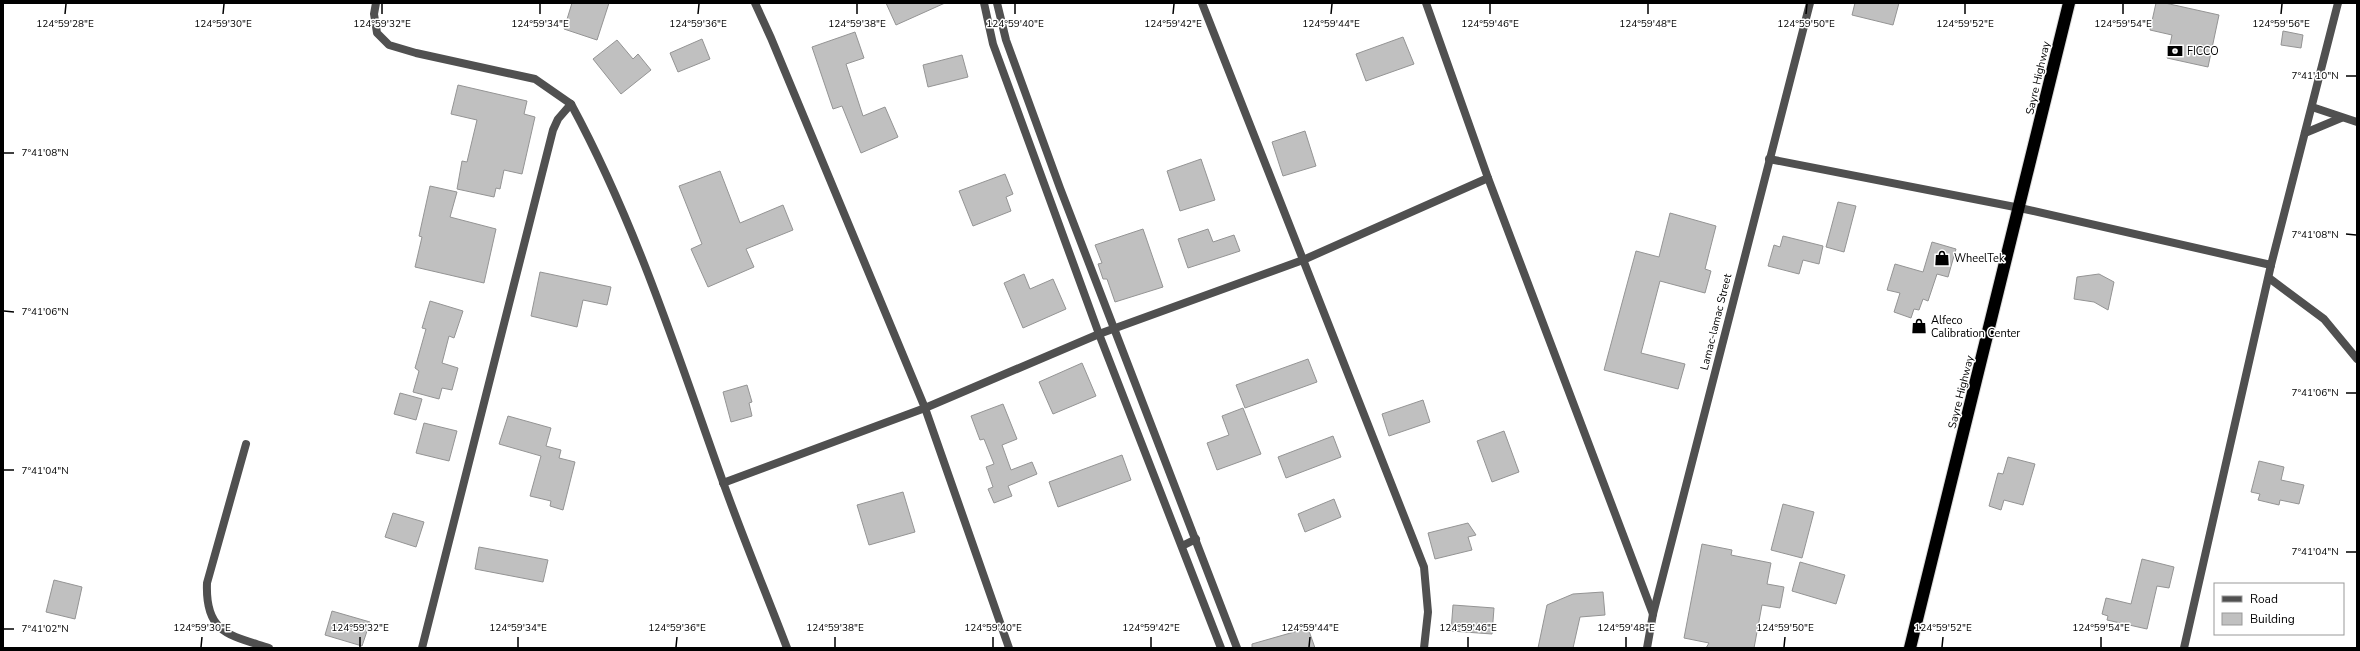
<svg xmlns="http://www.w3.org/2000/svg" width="2360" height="651" font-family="'Nunito Sans',sans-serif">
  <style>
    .building { fill: #c0c0c0; stroke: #949494 }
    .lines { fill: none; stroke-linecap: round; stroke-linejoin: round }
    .highway-casing { stroke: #dbdbdb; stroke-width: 14 }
    .street { stroke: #505050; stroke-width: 8 }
    .highway { stroke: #000; stroke-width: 12 }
    .ticks { fill: none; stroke: #000; stroke-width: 1.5 }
    .labels { text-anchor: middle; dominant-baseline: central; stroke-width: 3; stroke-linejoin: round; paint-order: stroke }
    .poi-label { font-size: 11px; fill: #000; stroke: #fff; text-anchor: start }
    .street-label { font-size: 11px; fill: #000; stroke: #fff }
    .ticks-label { font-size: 10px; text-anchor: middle; fill: #000; stroke: #fff; stroke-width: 3; stroke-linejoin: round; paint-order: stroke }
  </style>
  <rect width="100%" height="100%" fill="#fff"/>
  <g class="building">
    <polygon points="572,3 609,3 597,40 564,29"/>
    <polygon points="886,3 945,3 896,25"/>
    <polygon points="1855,3 1899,3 1893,25 1852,15"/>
    <polygon points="2156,3 2165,3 2219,15 2208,67 2167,58 2172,35 2150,30"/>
    <polygon points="2283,31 2303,35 2301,48 2281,45"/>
    <polygon points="855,32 864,58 846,64 863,116 885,107 898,137 861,153 842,106 833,109 812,47"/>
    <polygon points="1403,37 1414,64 1366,81 1356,54"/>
    <polygon points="702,39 710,59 678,72 670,53"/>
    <polygon points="617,40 633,59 638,54 651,70 621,94 593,59"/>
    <polygon points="962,55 968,77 928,87 923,65"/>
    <polygon points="458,85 527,101 524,114 535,117 522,174 504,170 500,189 496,188 494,197 457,189 462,161 467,162 477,120 451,114"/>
    <polygon points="1305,131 1316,166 1283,176 1272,142"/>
    <polygon points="1201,159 1215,200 1180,211 1167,171"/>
    <polygon points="720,171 740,223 783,205 793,230 746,249 754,267 708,287 691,249 702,244 679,186"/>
    <polygon points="1005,174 1013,194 1006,197 1011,211 973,226 959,191"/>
    <polygon points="430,186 457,192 450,217 496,229 484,283 415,267 422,237 419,236"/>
    <polygon points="1838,202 1856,206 1844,252 1826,247"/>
    <polygon points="1670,213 1716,226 1705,269 1711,271 1705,293 1660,281 1641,353 1685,364 1678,389 1604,370 1636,251 1659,257"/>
    <polygon points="1143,229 1163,287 1115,302 1107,279 1103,279 1098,264 1102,263 1095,245"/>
    <polygon points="1208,229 1213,242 1234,235 1240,251 1188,268 1178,239"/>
    <polygon points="1783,236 1823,246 1819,264 1803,260 1799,274 1768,266 1774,245 1780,247"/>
    <polygon points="1932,242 1956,249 1948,277 1937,274 1928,301 1923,299 1919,310 1914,309 1911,318 1894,312 1900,293 1887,290 1895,264 1923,272"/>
    <polygon points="540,272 611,287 607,305 583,300 577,327 531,316"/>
    <polygon points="1024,274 1030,289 1053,279 1066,309 1023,328 1004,283"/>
    <polygon points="2099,274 2114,282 2108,310 2094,302 2074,299 2077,277"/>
    <polygon points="430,301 463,311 454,338 449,336 442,363 458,368 452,390 442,388 439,399 413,392 419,371 415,368 426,329 422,328"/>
    <polygon points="1308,359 1317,382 1245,408 1236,385"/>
    <polygon points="1082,363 1096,396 1053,414 1039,382"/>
    <polygon points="747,385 752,402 749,403 752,416 731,422 723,392"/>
    <polygon points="400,393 422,399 416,420 394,414"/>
    <polygon points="1423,400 1430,422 1389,436 1382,414"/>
    <polygon points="1003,404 1017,439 1002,445 1011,470 1032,462 1037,474 1008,486 1012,496 994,503 988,489 993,487 986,467 994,464 984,439 980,440 971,416"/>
    <polygon points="1243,408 1261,454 1217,470 1207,443 1229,435 1222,416"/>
    <polygon points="508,416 551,428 546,446 561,450 559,458 575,462 563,510 550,506 551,501 530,496 541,456 499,444"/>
    <polygon points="424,423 457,431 449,461 416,453"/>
    <polygon points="1504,431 1519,472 1492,482 1477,441"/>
    <polygon points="1333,436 1341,457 1286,478 1278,457"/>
    <polygon points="1122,455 1131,480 1058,507 1049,482"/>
    <polygon points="2008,457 2035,464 2023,505 2004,500 2001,510 1989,506 1998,473 2003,474"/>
    <polygon points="2259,461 2284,467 2281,480 2304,485 2299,504 2280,500 2279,505 2258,500 2260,494 2251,492"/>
    <polygon points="903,492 915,532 869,545 857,505"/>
    <polygon points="1334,499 1341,517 1305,532 1298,514"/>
    <polygon points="1783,504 1814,512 1802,558 1771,550"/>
    <polygon points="393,513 424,522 416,547 385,537"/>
    <polygon points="1468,523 1476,535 1468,537 1472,550 1435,559 1428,533"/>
    <polygon points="1702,544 1732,550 1731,555 1771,563 1767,584 1784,587 1780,608 1762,605 1754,648 1706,648 1709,643 1684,638"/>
    <polygon points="479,547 548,560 543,582 475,569"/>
    <polygon points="2142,559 2174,567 2169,588 2157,586 2147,629 2107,620 2108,616 2102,614 2106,598 2131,604"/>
    <polygon points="1800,562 1845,575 1836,604 1792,591"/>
    <polygon points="54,580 82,587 75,619 46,612"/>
    <polygon points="1603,592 1605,615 1580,617 1573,648 1538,648 1547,605 1573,594"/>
    <polygon points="1453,605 1494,608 1492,634 1451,631"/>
    <polygon points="332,611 370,622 362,646 325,635"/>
    <polygon points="1308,628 1315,648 1252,648 1252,644"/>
  </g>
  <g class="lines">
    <defs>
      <polyline id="highway" points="1910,648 2069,3"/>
    </defs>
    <use href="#highway" class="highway-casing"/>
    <g class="street">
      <polyline points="376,3 374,14 377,33 389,45 416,53 535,79 571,104"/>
      <polyline points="755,3 771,38 925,408 1009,648"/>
      <polyline points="984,3 993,44 1099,334 1221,648"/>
      <polyline points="997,3 1006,40 1060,188 1237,648"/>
      <polyline points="1202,3 1424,567 1428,612 1424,648"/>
      <polyline points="1426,3 1488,178 1653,614"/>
      <polyline points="2312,107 2357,122"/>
      <polyline points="2305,133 2341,118"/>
      <polyline points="1769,159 2020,208 2271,265"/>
      <polyline points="2269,278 2324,319 2357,359"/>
      <path d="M 246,444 L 207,583 C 205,633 229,635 269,648"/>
      <polyline points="723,483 925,408 1099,334 1303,260 1488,178"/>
      <polyline points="1182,546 1196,539"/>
      <path d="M 422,648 L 553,130 L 558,119 L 571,104 C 636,224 677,353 723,482 C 743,538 766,593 787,648"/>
      <polyline points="1647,648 1653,614 1810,3"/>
      <polyline points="2184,648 2271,265 2338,3"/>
    </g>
    <use href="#highway" class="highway"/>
  </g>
  <path class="ticks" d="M 65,14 L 66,4M 223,14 L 224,4M 382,14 L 382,4M 540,14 L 540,4M 698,14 L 699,4M 857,14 L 857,4M 1015,14 L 1015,4M 1173,14 L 1174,4M 1331,14 L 1332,4M 1490,14 L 1490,4M 1648,14 L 1648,4M 1806,14 L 1807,4M 1965,14 L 1965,4M 2123,14 L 2123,4M 2281,14 L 2282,4M 2346,76 L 2356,76M 4,153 L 14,153M 2346,234 L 2356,235M 4,311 L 14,312M 2346,393 L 2356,393M 4,470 L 14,470M 2346,552 L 2356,552M 4,629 L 14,629M 201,647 L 202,637M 360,647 L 360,637M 518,647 L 518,637M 676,647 L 677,637M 835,647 L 835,637M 993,647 L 993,637M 1151,647 L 1151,637M 1309,647 L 1310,637M 1468,647 L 1468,637M 1626,647 L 1626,637M 1784,647 L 1785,637M 1942,647 L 1943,637M 2101,647 L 2101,637"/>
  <defs>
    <symbol id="bank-bare" viewBox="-9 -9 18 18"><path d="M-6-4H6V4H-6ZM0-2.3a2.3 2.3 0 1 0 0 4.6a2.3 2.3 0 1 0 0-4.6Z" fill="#000" stroke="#fff" stroke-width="2.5" paint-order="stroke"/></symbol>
    <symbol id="shop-bare" viewBox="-9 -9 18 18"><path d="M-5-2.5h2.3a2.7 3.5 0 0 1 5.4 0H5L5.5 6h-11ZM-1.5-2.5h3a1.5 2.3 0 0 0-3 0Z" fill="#000" stroke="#fff" stroke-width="2.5" paint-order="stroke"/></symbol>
  </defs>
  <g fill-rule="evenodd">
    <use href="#bank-bare" x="2164" y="40" width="22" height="22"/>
    <use href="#shop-bare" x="1931" y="247" width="22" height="22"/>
    <use href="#shop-bare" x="1908" y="315" width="22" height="22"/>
  </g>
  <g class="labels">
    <g class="poi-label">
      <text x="2187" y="51">FICCO</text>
      <text x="1954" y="258">WheelTek</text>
      <text x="1931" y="320">Alfeco<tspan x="1931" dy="13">Calibration Center</tspan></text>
    </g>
    <g class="street-label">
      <text transform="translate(2038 78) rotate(-77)">Sayre Highway</text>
      <text transform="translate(1716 322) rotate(-76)">Lamac-lamac Street</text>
      <text transform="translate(1961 392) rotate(-76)">Sayre Highway</text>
    </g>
  </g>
  <g class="ticks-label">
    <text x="65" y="27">124°59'28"E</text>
    <text x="223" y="27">124°59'30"E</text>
    <text x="382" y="27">124°59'32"E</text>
    <text x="540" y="27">124°59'34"E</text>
    <text x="698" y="27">124°59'36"E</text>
    <text x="857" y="27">124°59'38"E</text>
    <text x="1015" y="27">124°59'40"E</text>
    <text x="1173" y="27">124°59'42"E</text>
    <text x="1331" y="27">124°59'44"E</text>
    <text x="1490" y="27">124°59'46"E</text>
    <text x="1648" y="27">124°59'48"E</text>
    <text x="1806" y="27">124°59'50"E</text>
    <text x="1965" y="27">124°59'52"E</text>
    <text x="2123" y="27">124°59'54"E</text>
    <text x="2281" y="27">124°59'56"E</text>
    <text x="2315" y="79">7°41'10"N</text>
    <text x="45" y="156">7°41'08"N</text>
    <text x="2315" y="238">7°41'08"N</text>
    <text x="45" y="315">7°41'06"N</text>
    <text x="2315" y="396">7°41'06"N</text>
    <text x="45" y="474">7°41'04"N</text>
    <text x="2315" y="555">7°41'04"N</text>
    <text x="202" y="631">124°59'30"E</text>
    <text x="360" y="631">124°59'32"E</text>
    <text x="518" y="631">124°59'34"E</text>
    <text x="677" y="631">124°59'36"E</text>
    <text x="835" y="631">124°59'38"E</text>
    <text x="993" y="631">124°59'40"E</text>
    <text x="1151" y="631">124°59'42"E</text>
    <text x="1310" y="631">124°59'44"E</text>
    <text x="1468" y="631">124°59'46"E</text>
    <text x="1626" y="631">124°59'48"E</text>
    <text x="1785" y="631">124°59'50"E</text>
    <text x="1943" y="631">124°59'52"E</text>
    <text x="2101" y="631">124°59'54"E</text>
    <text x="45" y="632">7°41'02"N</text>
  </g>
  <rect width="2360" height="651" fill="none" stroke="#000000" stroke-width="8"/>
  <rect x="2214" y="583" width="130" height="52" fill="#ffffff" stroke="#999999"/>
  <rect x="2222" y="596" width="20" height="6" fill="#505050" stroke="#999999"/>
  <text x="2250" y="603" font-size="12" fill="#000000">Road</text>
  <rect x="2222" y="613" width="20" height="12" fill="#c0c0c0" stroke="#999999"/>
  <text x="2250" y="623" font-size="12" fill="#000000">Building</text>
</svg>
